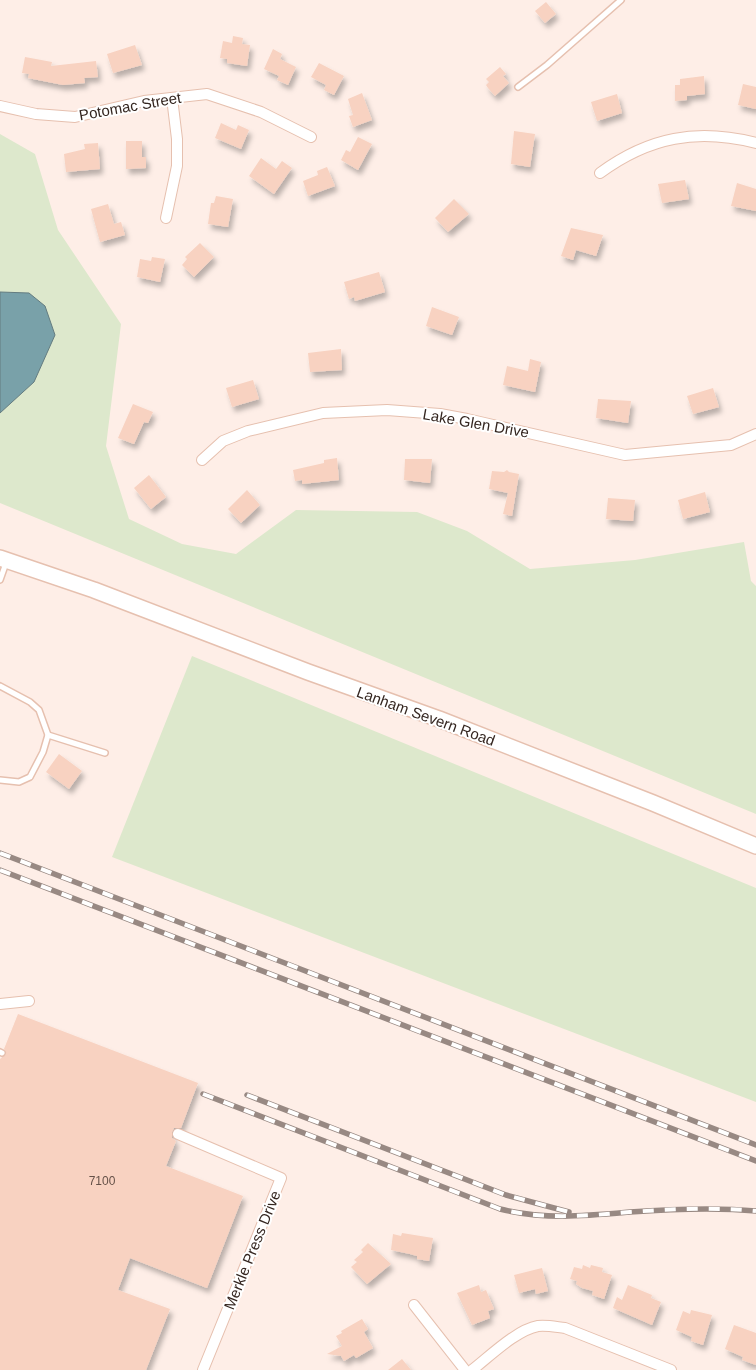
<svg xmlns="http://www.w3.org/2000/svg" width="756" height="1370" font-family="Arial,sans-serif">
  <style>
    .green { fill: #dde8cc }
    .water { fill: #79a1a9; stroke: #647c80 }
    .building { fill: #f8d2c1; filter: url(#shadow) }
    .lines { fill: none; stroke-linecap: round; stroke-linejoin: round }
    .service-casing { stroke: #e6c0af; stroke-width: 8 }
    .minor-casing { stroke: #e6c0af; stroke-width: 12 }
    .secondary-casing { stroke: #e6c0af; stroke-width: 18 }
    .service { stroke: #fff; stroke-width: 5 }
    .minor { stroke: #fff; stroke-width: 10 }
    .secondary { stroke: #fff; stroke-width: 15 }
    .rail-casing { stroke: #988983; stroke-width: 5.5 }
    .rail { stroke: #fff; stroke-width: 4; stroke-dasharray: 11; stroke-linecap: butt }
    .labels { text-anchor: middle; dominant-baseline: central; stroke-width: 4; stroke-linejoin: round; paint-order: stroke }
    .number-label { font-size: 12px; fill: #655148 }
    .street-label { font-size: 15px; fill: #342620; stroke: #fff }
  </style>
  <defs>
    <filter id="shadow"><feDropShadow dx="3" dy="5" stdDeviation="2.5" flood-color="#0004"/></filter>
  </defs>
  <rect width="100%" height="100%" fill="#feeee7"/>
  <g class="green">
    <polygon points="0,134 35,154 58,230 121,324 106,446 129,519 182,544 236,554 296,510 417,512 467,531 530,569 635,560 744,542 751,581 756,586 756,814 0,503"/>
    <polygon points="192,656 756,888 756,1102 112,857"/>
  </g>
  <polygon class="water" points="0,292 29,293 45,306 55,335 34,382 0,413"/>
  <g class="building">
    <polygon points="546,2 556,14 545,23 535,11"/>
    <polygon points="233,36 243,38 242,44 250,45 247,66 227,63 227,59 220,58 223,41 232,43"/>
    <polygon points="135,45 142,65 113,73 107,54"/>
    <polygon points="273,49 282,54 280,59 296,67 288,85 277,80 279,76 264,69"/>
    <polygon points="25,57 52,62 51,66 96,61 98,77 84,78 85,83 63,85 28,78 29,74 22,73"/>
    <polygon points="319,63 344,76 334,95 324,90 326,85 311,77"/>
    <polygon points="500,67 506,74 503,76 509,83 495,96 488,88 486,85 489,82 486,79"/>
    <polygon points="704,76 705,94 687,96 687,100 675,101 675,85 680,85 680,79"/>
    <polygon points="743,84 756,87 756,109 738,105"/>
    <polygon points="362,93 372,120 353,127 349,116 353,115 348,99"/>
    <polygon points="617,94 622,113 597,121 591,102"/>
    <polygon points="221,123 236,130 238,125 249,130 241,149 215,138"/>
    <polygon points="514,131 535,134 530,167 511,164"/>
    <polygon points="358,137 372,144 358,170 341,160 346,150 350,152"/>
    <polygon points="126,141 142,141 142,157 146,157 146,168 126,169"/>
    <polygon points="98,143 100,169 66,172 64,154 85,149 84,144"/>
    <polygon points="261,158 276,169 282,161 292,168 274,194 249,176"/>
    <polygon points="327,167 335,186 308,196 303,181 318,175 317,171"/>
    <polygon points="685,180 689,199 662,203 658,184"/>
    <polygon points="737,183 756,189 756,211 731,206"/>
    <polygon points="216,196 233,199 228,227 208,224 211,203 214,203"/>
    <polygon points="454,199 469,214 448,232 435,218"/>
    <polygon points="108,204 114,224 121,222 125,235 100,242 91,209"/>
    <polygon points="571,228 603,235 596,256 576,250 573,260 561,256"/>
    <polygon points="200,243 214,257 194,277 182,265 187,259 185,257"/>
    <polygon points="152,257 165,259 160,282 137,277 140,259 151,261"/>
    <polygon points="379,272 385,292 355,301 354,297 349,299 344,282"/>
    <polygon points="432,307 459,317 452,335 426,326"/>
    <polygon points="341,349 342,370 310,372 308,353"/>
    <polygon points="530,359 541,362 535,392 503,385 507,366 528,371"/>
    <polygon points="253,380 259,399 232,407 226,388"/>
    <polygon points="713,388 719,407 693,414 687,396"/>
    <polygon points="598,399 631,401 628,423 596,418"/>
    <polygon points="133,404 153,412 148,423 144,422 134,444 118,438"/>
    <polygon points="337,458 339,480 302,484 302,480 295,481 293,470 324,463 324,460"/>
    <polygon points="405,459 432,459 430,483 404,480"/>
    <polygon points="507,470 509,472 519,474 512,516 503,514 508,493 489,489 492,471 504,472"/>
    <polygon points="149,475 166,497 151,509 134,488"/>
    <polygon points="247,490 260,505 241,523 228,509"/>
    <polygon points="705,492 710,512 683,519 678,500"/>
    <polygon points="608,498 635,500 633,521 606,519"/>
    <polygon points="59,754 82,771 69,789 46,772"/>
    <polygon points="18,1014 198,1083 181,1128 174,1128 172,1132 172,1138 176,1141 166,1166 243,1196 207,1288 130,1258 118,1290 170,1309 146,1370 0,1370 0,1059 6,1054 4,1049"/>
    <polygon points="402,1233 433,1238 429,1261 417,1259 417,1256 410,1254 391,1250 393,1234 401,1236"/>
    <polygon points="368,1243 391,1264 367,1284 351,1267 357,1262 354,1260 363,1252 361,1250"/>
    <polygon points="583,1265 590,1268 591,1265 603,1268 602,1272 612,1275 604,1299 592,1295 593,1291 582,1288 576,1284 577,1281 570,1279 574,1267 582,1269"/>
    <polygon points="542,1268 548,1291 536,1294 535,1289 519,1293 514,1275"/>
    <polygon points="479,1285 481,1292 486,1290 494,1309 488,1311 490,1318 472,1325 457,1293"/>
    <polygon points="628,1285 652,1295 651,1298 661,1302 652,1325 613,1308 617,1297 622,1300"/>
    <polygon points="691,1310 712,1315 703,1345 691,1341 692,1337 676,1330 683,1311 690,1314"/>
    <polygon points="362,1319 368,1329 364,1332 373,1348 356,1358 354,1355 344,1361 341,1356 327,1354 342,1346 336,1336 342,1333 341,1331"/>
    <polygon points="734,1325 756,1333 756,1365 742,1360 743,1357 725,1349"/>
    <polygon points="402,1359 411,1370 388,1370"/>
  </g>
  <g class="lines">
    <defs>
      <g id="service">
        <polyline points="518,87 547,65 621,0"/>
        <polyline points="0,580 6,563"/>
        <polyline points="0,686 30,702 39,710 48,735 43,752 30,777 19,782 0,780"/>
        <polyline points="48,735 105,753"/>
        <polyline points="0,1052 2,1053"/>
      </g>
      <g id="minor">
        <polyline points="0,106 36,114 75,117 144,101 207,94 261,112 311,137"/>
        <path d="M 600,173 C 649,137 697,128 756,143"/>
        <polyline points="166,218 177,166 177,139 172,98"/>
        <polyline points="202,460 223,441 248,431 323,413 387,410 440,414 467,419 625,455 731,445 756,434"/>
        <polyline points="0,1004 29,1001"/>
        <polyline points="178,1134 281,1178 203,1370"/>
        <polyline points="414,1305 465,1370"/>
        <path d="M 472,1370 C 489,1357 516,1330 538,1326 C 547,1325 556,1327 565,1328 L 671,1370"/>
      </g>
      <polyline id="secondary" points="0,558 94,590 308,672 439,719 653,803 756,846"/>
    </defs>
    <use href="#service" class="service-casing"/>
    <use href="#minor" class="minor-casing"/>
    <use href="#secondary" class="secondary-casing"/>
    <use href="#service" class="service"/>
    <use href="#minor" class="minor"/>
    <use href="#secondary" class="secondary"/>
    <defs>
      <g id="rail">
        <polyline points="0,853 756,1145"/>
        <polyline points="0,870 756,1161"/>
        <path d="M 203,1094 L 500,1209 C 544,1220 585,1216 630,1212 C 672,1209 714,1207 756,1211"/>
        <polyline points="247,1095 506,1195 569,1212"/>
      </g>
    </defs>
    <use href="#rail" class="rail-casing"/>
    <use href="#rail" class="rail"/>
  </g>
  <g class="labels">
    <g class="number-label">
      <text x="102" y="1181">7100</text>
    </g>
    <g class="street-label">
      <text transform="translate(130 106) rotate(-10)">Potomac Street</text>
      <text transform="translate(476 423) rotate(10)">Lake Glen Drive</text>
      <text transform="translate(426 716) rotate(20)">Lanham Severn Road</text>
      <text transform="translate(252 1250) rotate(-68)">Merkle Press Drive</text>
    </g>
  </g>
</svg>
